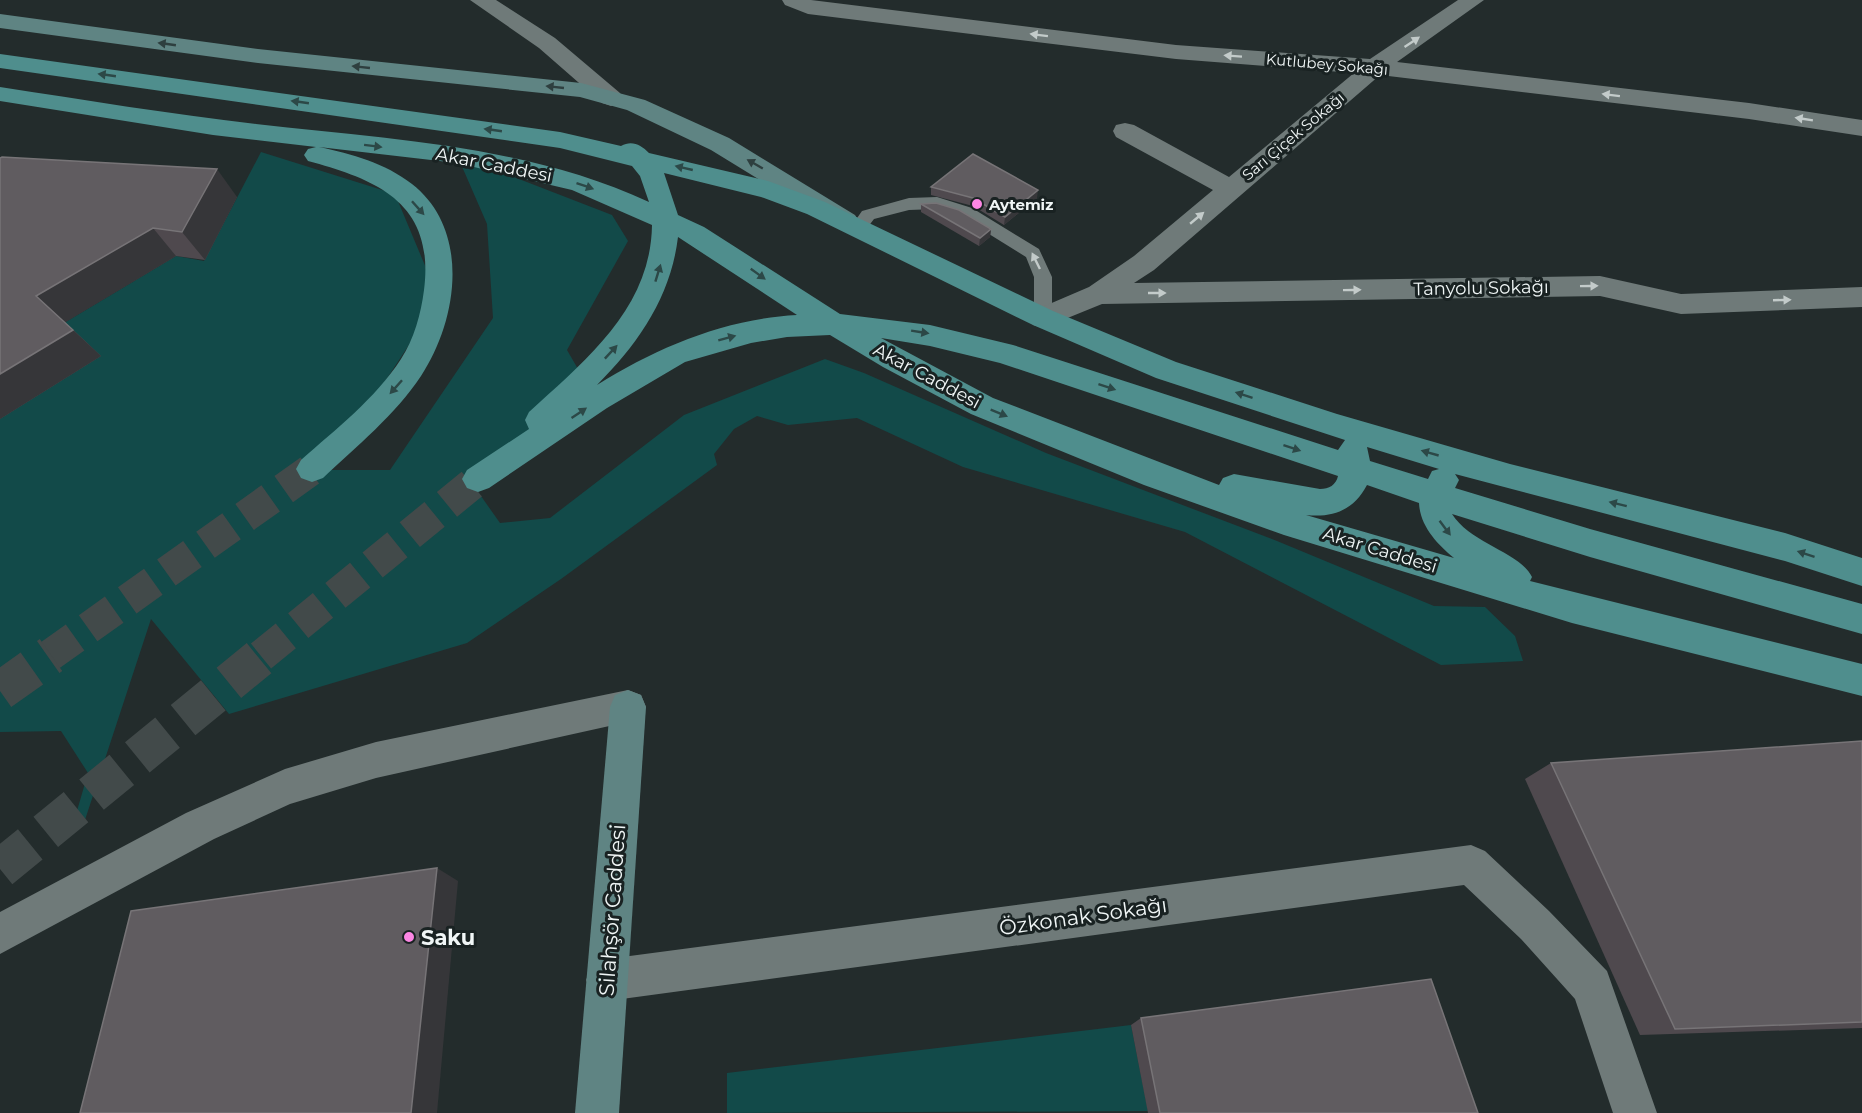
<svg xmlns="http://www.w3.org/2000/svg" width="1862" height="1113" font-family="Montserrat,sans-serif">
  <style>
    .green { fill: #124a49 }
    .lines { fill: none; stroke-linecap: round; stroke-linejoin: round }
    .primary-tunnel-far1 { stroke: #424a4a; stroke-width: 32; stroke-dasharray: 32 16; stroke-linecap: butt }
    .primary-tunnel { stroke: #424a4a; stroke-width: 39; stroke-dasharray: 39 20; stroke-linecap: butt }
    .lane { fill: #6f7a79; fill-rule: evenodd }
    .street { fill: #6f7a79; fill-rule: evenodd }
    .secondary { fill: #5f8483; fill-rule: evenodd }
    .primary { fill: #4f8e8d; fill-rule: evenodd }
    .wall { fill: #4f494e }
    .shaded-wall { fill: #363639 }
    .building { fill: #605c60; stroke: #777477; stroke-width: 1.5 }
    .oneway { fill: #c3cbca }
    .oneway2 { fill: #2e3f3f }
    .oneway3 { fill: #2c4847 }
    .poi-dot { fill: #fc86e3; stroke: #192222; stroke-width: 2 }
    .labels { text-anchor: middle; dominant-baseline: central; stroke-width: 6; stroke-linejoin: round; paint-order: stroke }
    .far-street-label { font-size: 15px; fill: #f0f6f6; stroke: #192222 }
    .far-poi-label { font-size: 15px; font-weight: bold; fill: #f0f6f6; stroke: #192222; text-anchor: start }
    .street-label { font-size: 18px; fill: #f0f6f6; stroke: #192222 }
    .near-street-label { font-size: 21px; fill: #f0f6f6; stroke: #192222 }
    .near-poi-label { font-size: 21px; font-weight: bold; fill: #f0f6f6; stroke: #192222; text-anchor: start }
  </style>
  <rect width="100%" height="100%" fill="#232c2c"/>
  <g class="green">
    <polygon points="261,152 395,194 439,299 327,470 390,470 493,318 487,224 457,155 612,215 628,241 567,350 578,369 577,393 476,489 500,523 550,518 684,415 825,359 864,373 1046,453 1277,541 1434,606 1485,607 1515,636 1523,661 1441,665 1185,532 963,467 857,418 788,425 757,416 734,429 714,454 717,465 561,579 467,643 229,714 151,619 83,826 72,828 88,773 61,731 0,732 0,419 64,323 176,256 204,261"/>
    <polygon points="1131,1025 1148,1111 727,1113 727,1073"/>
  </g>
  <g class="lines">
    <g class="primary-tunnel-far1">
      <polyline points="49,656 312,469"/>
      <polyline points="261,656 478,479"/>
    </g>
    <g class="primary-tunnel">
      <polyline points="0,691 51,655"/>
      <polyline points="0,869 263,655"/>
    </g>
    <polygon class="lane" points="937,197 972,208 1039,249 1052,277 1052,318 1049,323 1037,323 1034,318 1034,277 1026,257 960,216 936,209 909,210 874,219 864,232 852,232 850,228 862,211 909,198"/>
    <g class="street">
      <polygon points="470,0 496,0 555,38 620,93 623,98 620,103 611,106 602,103 539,48"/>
      <polygon points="782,0 811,0 1176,45 1370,59 1458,0 1484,0 1397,62 1749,103 1862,120 1862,136 1749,119 1380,75 1154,270 1134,283 1600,276 1681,294 1862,287 1862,307 1681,314 1600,296 1102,304 1043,328 1033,325 1029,318 1033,311 1089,287 1134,256 1213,190 1116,137 1113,131 1116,125 1125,123 1134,125 1229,177 1354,73 1176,59 808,14 785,5"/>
      <polygon points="628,690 641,695 646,707 641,719 376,778 290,804 214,839 0,954 0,912 186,813 285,769 376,742"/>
      <polygon points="1471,845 1485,851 1549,911 1607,971 1657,1113 1613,1113 1575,999 1521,939 1464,885 607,1001 592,995 586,980 592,965 607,959"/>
    </g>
    <g class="secondary">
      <polygon points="0,14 258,49 581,83 645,100 729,138 855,215 859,221 855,227 846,230 837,227 711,150 627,110 580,97 258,63 0,28"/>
      <polygon points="628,690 641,695 646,707 619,1113 575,1113 610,707 615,695"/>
    </g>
    <path class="primary" d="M 0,54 L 560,132 L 621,146 C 632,140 641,145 649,153 L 768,181 L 825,202 L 1053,311 L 1176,362 L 1337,414 L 1510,464 L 1785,533 L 1862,558 L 1862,586 L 1785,561 L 1455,474 L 1459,480 L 1455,488 L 1590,529 L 1862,604 L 1862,634 L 1590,557 L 1452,514 C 1471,544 1520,552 1532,577 L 1530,581 L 1862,664 L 1862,696 L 1572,623 L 1284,535 L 1144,485 L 971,414 L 883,367 L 830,335 L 787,337 L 751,343 L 685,362 L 607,408 L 489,488 L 478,492 L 467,488 L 462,479 L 467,470 L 529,429 L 525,420 L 529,412 C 586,360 651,308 652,225 L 572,190 L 457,163 L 319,147 C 352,154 385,163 412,184 C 471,230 458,320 421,376 C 395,415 357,446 323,478 L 312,482 L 301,478 L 296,469 L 301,460 C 336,429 375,399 401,359 C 414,339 421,314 424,290 C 435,204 379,180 308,161 L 304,155 L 308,149 L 316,147 L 213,135 L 0,101 L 0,87 C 85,100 170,114 256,124 C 387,139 527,145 649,202 L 640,176 L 632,166 L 560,148 L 0,68 ZM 664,173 L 761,197 L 807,214 L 1033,325 L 1156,378 L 1345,440 L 1338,450 L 1013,345 L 930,325 L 840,314 L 704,227 L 678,215 ZM 678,237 L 797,315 C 725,319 658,347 597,385 C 639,343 671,296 678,237 ZM 881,338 L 930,346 L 1000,363 L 1338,476 C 1336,485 1329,489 1320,489 L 1234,474 L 1223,478 L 1219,485 L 993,398 ZM 1367,447 L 1439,469 L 1432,471 L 1428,479 L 1370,461 ZM 1367,485 L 1419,503 C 1420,526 1437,544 1454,558 L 1306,515 C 1333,518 1354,510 1367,485 Z"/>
  </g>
  <g class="wall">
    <polygon points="0,158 237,197 205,260 176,256 65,322 101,356 0,419"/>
    <polygon points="931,187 1037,198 1004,225 973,206 931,195"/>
    <polygon points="921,204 991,229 990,237 979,246 921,212"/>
    <polygon points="1862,741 1862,1028 1640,1035 1525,779 1551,763"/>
    <polygon points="1141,1018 1478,1113 1148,1113 1131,1025"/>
  </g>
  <g class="shaded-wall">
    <polygon points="217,169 237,197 205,260 182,232"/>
    <polygon points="1038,190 1037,198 1004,225 1005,217"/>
    <polygon points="153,228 176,256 64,323 36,296"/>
    <polygon points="991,229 990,237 979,246 980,238"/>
    <polygon points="73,330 101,356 0,419 0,374"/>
    <polygon points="437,868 458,881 437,1113 411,1113"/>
  </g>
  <g class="building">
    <polygon points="973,154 1038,190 1005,217 973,198 931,187"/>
    <polygon points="2,157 217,169 182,232 153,228 36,296 73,330 0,374 0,158"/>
    <polygon points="936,203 959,210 991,229 980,238 921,204"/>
    <polygon points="1862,741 1862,1022 1675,1029 1551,763"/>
    <polygon points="437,868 411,1113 80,1113 131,911"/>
    <polygon points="1431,979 1478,1113 1160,1113 1141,1018"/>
  </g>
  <defs><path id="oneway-solid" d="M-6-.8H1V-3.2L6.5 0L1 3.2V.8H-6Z" transform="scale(1.5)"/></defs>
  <g class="oneway">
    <use href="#oneway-solid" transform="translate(1039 35) rotate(-173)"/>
    <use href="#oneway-solid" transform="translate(1412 42) rotate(-34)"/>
    <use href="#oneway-solid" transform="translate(1233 56) rotate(-176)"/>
    <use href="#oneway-solid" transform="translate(1611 95) rotate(-173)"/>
    <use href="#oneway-solid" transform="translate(1804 119) rotate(-171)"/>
    <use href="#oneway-solid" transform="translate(1197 218) rotate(-40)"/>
    <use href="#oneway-solid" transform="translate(1036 261) rotate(-116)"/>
    <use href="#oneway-solid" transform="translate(1589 286) rotate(-1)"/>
    <use href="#oneway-solid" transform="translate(1352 290) rotate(-1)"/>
    <use href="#oneway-solid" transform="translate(1157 293)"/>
    <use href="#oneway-solid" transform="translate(1782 300) rotate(-2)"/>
  </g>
  <g class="oneway2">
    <use href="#oneway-solid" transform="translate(167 44) rotate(-172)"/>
    <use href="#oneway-solid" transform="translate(361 67) rotate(-174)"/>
    <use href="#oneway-solid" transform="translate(555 87) rotate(-174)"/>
    <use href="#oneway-solid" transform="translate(755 164) rotate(-150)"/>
  </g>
  <g class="oneway3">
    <use href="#oneway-solid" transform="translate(107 75) rotate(-172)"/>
    <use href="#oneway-solid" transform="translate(300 102) rotate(-172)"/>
    <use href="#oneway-solid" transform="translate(493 130) rotate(-172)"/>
    <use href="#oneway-solid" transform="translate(373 146) rotate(7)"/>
    <use href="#oneway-solid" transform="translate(684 168) rotate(-167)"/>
    <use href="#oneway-solid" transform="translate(585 186) rotate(19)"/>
    <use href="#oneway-solid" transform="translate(418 208) rotate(48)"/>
    <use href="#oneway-solid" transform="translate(658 273) rotate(-73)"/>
    <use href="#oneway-solid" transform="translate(758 274) rotate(36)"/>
    <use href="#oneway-solid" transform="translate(920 332) rotate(9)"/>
    <use href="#oneway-solid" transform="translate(727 338) rotate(-15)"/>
    <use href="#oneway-solid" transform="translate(611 352) rotate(-47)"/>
    <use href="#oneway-solid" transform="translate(396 387) rotate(132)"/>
    <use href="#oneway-solid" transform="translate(1107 387) rotate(18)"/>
    <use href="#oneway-solid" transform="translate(1244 395) rotate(-162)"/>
    <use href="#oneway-solid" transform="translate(579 413) rotate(-34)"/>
    <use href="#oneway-solid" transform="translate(999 413) rotate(22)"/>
    <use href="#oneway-solid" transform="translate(1292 448) rotate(18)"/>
    <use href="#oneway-solid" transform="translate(1430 453) rotate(-164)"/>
    <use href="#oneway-solid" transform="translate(1618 504) rotate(-166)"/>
    <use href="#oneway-solid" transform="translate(1445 528) rotate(53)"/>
    <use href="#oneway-solid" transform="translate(1806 554) rotate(-162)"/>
  </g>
  <g class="poi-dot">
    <circle cx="977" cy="204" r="6"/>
    <circle cx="409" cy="937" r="6"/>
  </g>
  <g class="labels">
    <g class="far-street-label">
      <text transform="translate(1327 64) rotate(5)">Kutlubey Sokağı</text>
      <text transform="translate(1293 136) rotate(-40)">Sarı Çiçek Sokağı</text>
    </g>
    <g class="far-poi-label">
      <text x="989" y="204">Aytemiz</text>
    </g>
    <g class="street-label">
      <text transform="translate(494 165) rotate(11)">Akar Caddesi</text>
      <text transform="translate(1481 288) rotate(-1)">Tanyolu Sokağı</text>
      <text transform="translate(927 376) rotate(28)">Akar Caddesi</text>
      <text transform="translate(1380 550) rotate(17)">Akar Caddesi</text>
    </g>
    <g class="near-street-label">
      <text transform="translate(612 910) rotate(-86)">Silahşör Caddesi</text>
      <text transform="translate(1083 916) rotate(-8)">Özkonak Sokağı</text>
    </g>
    <g class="near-poi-label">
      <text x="421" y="937">Saku</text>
    </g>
  </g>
</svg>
